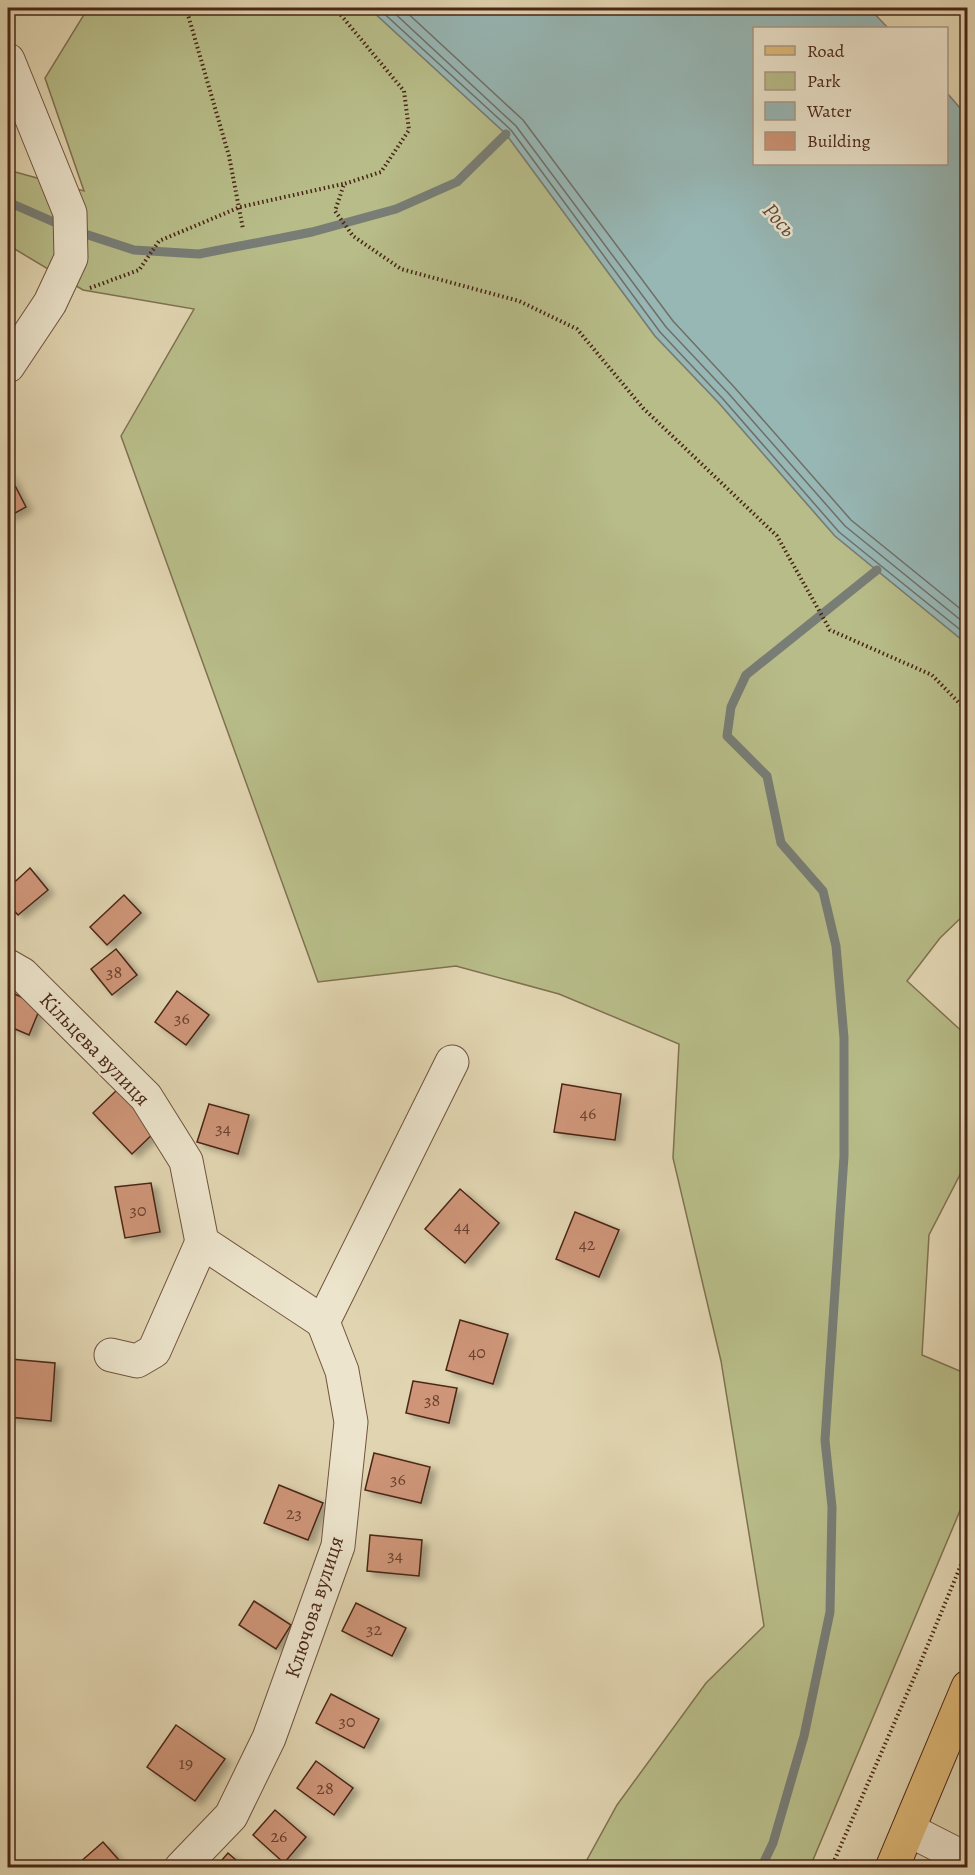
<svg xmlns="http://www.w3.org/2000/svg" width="975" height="1875" font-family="Alegreya,serif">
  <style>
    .green { fill: #b7bc88; stroke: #807150; stroke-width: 1.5 }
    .water { fill: #97b7b5; stroke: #787d76; stroke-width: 1.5 }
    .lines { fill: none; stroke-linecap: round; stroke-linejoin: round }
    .shore { stroke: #706e66; stroke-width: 1.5 }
    .stream { stroke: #787d76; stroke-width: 9 }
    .building { fill: #ce9578; stroke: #4a2617; stroke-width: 1.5; filter: url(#shadow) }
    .minor-casing { stroke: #70523e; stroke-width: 35 }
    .major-casing { stroke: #4a2617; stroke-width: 35 }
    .path { stroke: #4a2617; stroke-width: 4; stroke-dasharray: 1.5 3; stroke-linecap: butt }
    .minor { stroke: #ece4cc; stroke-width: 33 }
    .major { stroke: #e0ba78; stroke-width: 33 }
    .labels { text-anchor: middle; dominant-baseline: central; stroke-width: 5; stroke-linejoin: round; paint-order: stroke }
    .number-label { font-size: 18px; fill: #6b422f }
    .street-label { font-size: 21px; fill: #4a2617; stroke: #ece4cc }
    .water-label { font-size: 22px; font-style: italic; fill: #5d4a3e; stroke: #ece4cc }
  </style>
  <defs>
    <filter id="shadow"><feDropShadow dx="6" dy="4" stdDeviation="3" flood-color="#0004"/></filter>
  </defs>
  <rect width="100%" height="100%" fill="#e1d5b1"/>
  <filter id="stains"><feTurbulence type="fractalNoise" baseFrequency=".00333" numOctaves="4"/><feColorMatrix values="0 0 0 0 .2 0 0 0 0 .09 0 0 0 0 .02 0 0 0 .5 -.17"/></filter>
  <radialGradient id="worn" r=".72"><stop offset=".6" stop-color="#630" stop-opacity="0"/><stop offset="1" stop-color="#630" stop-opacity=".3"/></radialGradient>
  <polygon class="green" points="88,8 369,8 506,134 655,336 719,403 835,536 967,644 967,912 940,938 907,981 967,1036 967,1161 929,1235 922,1355 967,1374 967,1494 810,1867 583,1867 617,1805 706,1683 764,1626 721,1361 673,1158 679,1044 559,994 456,966 318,982 121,436 194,309 83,290 8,245 8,170 84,191 45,78"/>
  <polygon class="water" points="369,8 869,8 888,28 754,28 754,164 946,164 947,93 967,116 967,644 835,536 719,403 655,336 506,134"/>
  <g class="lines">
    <g class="shore">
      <polyline points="378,8 511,130 660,332 723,399 839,532 968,636"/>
      <polyline points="389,8 516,126 666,327 729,394 845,526 968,626"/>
      <polyline points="402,8 523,120 673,321 735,388 851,520 968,615"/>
    </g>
    <g class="stream">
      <polyline points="8,202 63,226"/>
      <polyline points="76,231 134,250 199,254 312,232 396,209 457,182 506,134"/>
      <polyline points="761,1868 773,1843 804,1736 830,1612 832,1507 825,1440 844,1156 844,1038 836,946 823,891 781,843 767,776 727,736 731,707 746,675 877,570"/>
    </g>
  </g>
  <g class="building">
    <polygon points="8,472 26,507 8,517"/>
    <polygon points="30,868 48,890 18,915 8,904 8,888"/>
    <polygon points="124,895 141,913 107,945 90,927"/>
    <polygon points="116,949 137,975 112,995 91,969"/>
    <polygon points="8,991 41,1006 29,1035 8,1026"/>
    <polygon points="177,991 209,1015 186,1045 155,1022"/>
    <polygon points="562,1084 621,1094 615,1140 554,1132"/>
    <polygon points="119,1088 158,1129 132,1154 93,1113"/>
    <polygon points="209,1104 249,1115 238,1154 197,1142"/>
    <polygon points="151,1183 160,1232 125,1238 115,1187"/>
    <polygon points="460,1189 499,1223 465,1263 425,1229"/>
    <polygon points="575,1212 619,1230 599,1277 556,1259"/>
    <polygon points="460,1320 508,1334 493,1384 446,1370"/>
    <polygon points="10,1359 55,1363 51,1421 8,1417"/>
    <polygon points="413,1381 457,1388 449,1423 406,1413"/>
    <polygon points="374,1453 430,1467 421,1503 365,1490"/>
    <polygon points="279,1485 323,1503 308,1540 264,1523"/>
    <polygon points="370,1535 422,1540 419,1576 367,1571"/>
    <polygon points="254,1601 291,1625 276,1649 239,1625"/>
    <polygon points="356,1603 406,1628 392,1656 342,1631"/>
    <polygon points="331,1694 379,1719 364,1748 316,1723"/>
    <polygon points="176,1725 225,1759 195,1801 147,1767"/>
    <polygon points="316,1761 353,1788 334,1815 297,1788"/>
    <polygon points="275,1810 306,1837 284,1863 253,1835"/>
    <polygon points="103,1842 126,1868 83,1868 79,1863"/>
    <polygon points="228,1853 245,1868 215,1868"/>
  </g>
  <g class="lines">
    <defs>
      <g id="minor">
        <polyline points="8,60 70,213 71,258 50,303 8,366"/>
        <polyline points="8,966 22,974 146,1097 186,1161 202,1242 323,1322"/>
        <polyline points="111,1355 137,1361 154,1351 202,1242"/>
        <polyline points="909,1830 968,1860"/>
        <polyline points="181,1868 231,1816 269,1738 338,1546 351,1422 342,1371 323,1322 452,1062"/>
      </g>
      <polyline id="major" points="892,1868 968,1687"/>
    </defs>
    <use href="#minor" class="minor-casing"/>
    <use href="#major" class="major-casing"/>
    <g class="path">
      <polyline points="186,8 229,156 243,229"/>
      <polyline points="335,8 404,91 409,130 381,172 344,184 335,211 353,236 401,269 519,301 577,329 643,408 777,536 830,630 932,675 968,712"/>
      <polyline points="90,288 139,270 159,241 240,207 343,184"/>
      <polyline points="831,1868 917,1671 968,1548"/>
    </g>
    <use href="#minor" class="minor"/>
    <use href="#major" class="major"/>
  </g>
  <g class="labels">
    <g class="number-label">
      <text x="114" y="972">38</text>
      <text x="182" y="1018">36</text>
      <text x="588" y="1113">46</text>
      <text x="223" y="1128">34</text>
      <text x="138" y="1210">30</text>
      <text x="462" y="1226">44</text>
      <text x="587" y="1244">42</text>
      <text x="477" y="1352">40</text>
      <text x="432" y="1400">38</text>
      <text x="398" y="1479">36</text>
      <text x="294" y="1513">23</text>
      <text x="395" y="1555">34</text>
      <text x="374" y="1629">32</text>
      <text x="347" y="1721">30</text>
      <text x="186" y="1763">19</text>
      <text x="325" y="1788">28</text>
      <text x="279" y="1836">26</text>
    </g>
    <g class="street-label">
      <text transform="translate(95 1049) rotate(46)">Кільцева вулиця</text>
      <text transform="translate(314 1607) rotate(-72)">Ключова вулиця</text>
    </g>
    <g class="water-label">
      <text transform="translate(779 220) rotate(48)">Рось</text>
    </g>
  </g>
  <rect width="975" height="1875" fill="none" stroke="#e1d5b1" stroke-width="30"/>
  <rect x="9" y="9" width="957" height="1857" fill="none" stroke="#4a2617" stroke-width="3"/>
  <rect x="15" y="15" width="945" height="1845" fill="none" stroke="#4a2617" stroke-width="1.5"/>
  <rect x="753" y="27" width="195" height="138" fill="#ece4cc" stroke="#ab9884" stroke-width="1.5"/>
  <rect x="765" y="46" width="30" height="9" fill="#e0ba78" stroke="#ab9884" stroke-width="1.5"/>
  <text x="807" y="57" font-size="18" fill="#4a2617">Road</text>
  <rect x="765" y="72" width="30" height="18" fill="#b7bc88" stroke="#ab9884" stroke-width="1.5"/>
  <text x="807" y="87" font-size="18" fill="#4a2617">Park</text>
  <rect x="765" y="102" width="30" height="18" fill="#97b7b5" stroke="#ab9884" stroke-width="1.5"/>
  <text x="807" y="117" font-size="18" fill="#4a2617">Water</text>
  <rect x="765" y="132" width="30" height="18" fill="#ce9578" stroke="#ab9884" stroke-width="1.5"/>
  <text x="807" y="147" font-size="18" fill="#4a2617">Building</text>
  <rect width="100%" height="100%" filter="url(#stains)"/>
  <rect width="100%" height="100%" fill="url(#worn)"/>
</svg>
